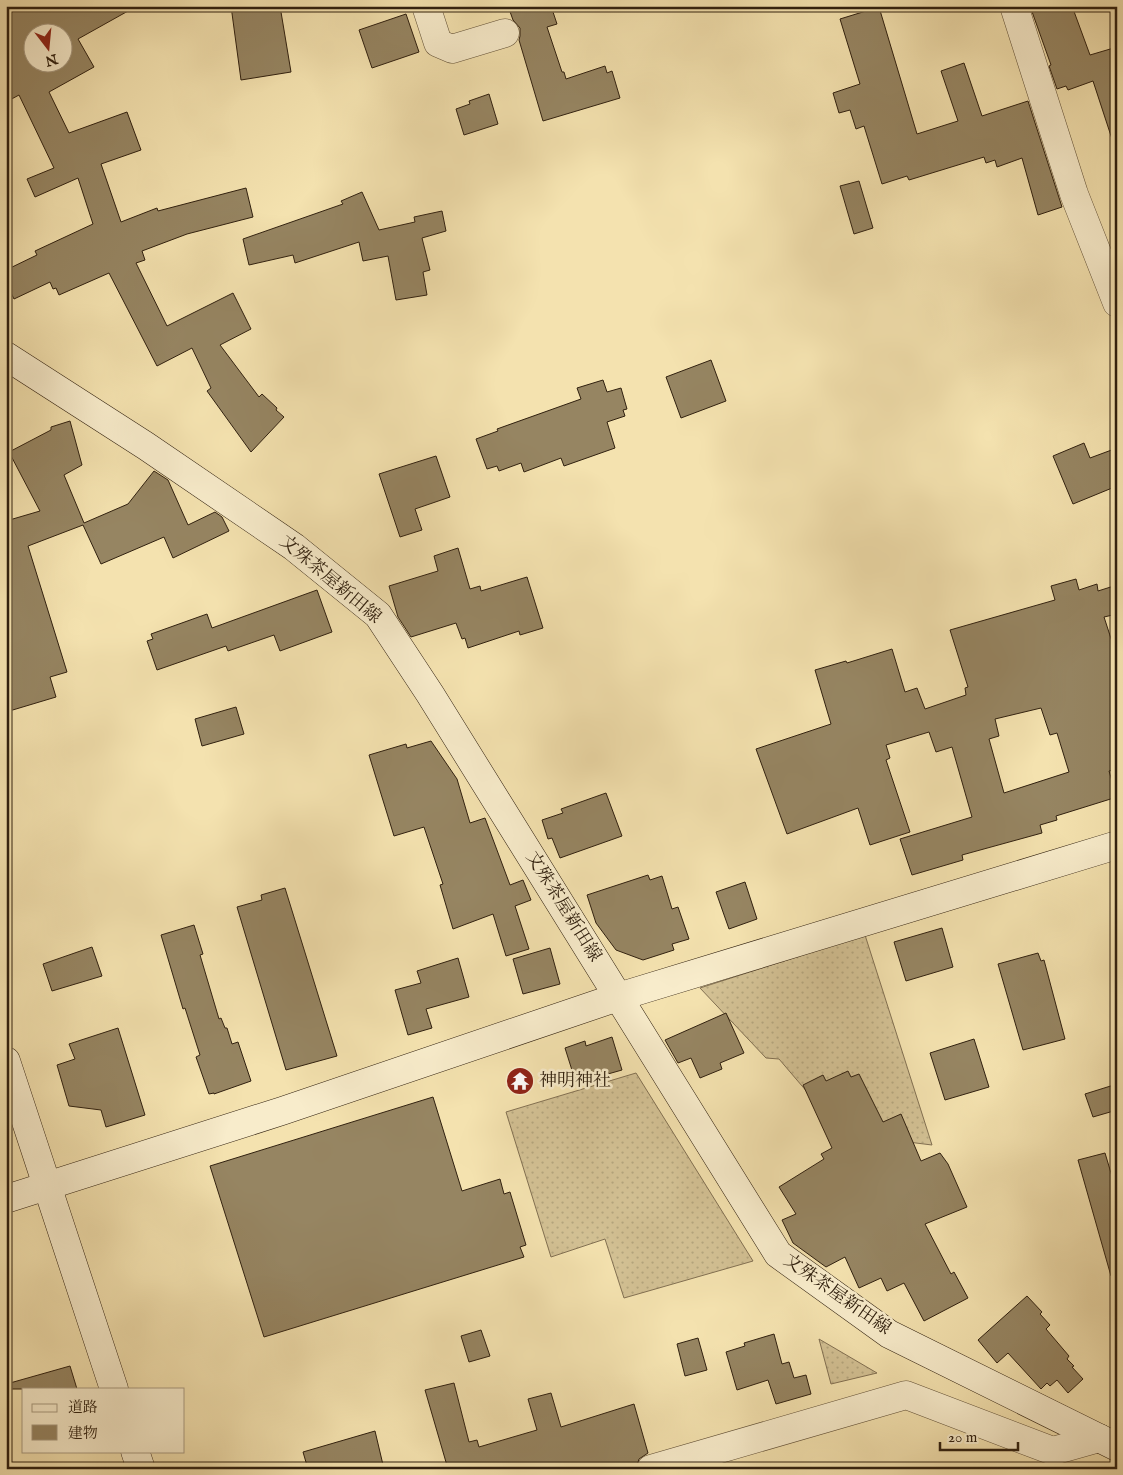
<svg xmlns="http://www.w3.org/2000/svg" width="1123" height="1475" font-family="'IM FELL English','Noto Serif JP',serif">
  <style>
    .grass { fill: url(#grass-dots); stroke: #827052 }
    .building { fill: #968562; stroke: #30200f; fill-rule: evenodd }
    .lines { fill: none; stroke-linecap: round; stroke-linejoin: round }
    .street-casing { stroke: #615037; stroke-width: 29 }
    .secondary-casing { stroke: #30200f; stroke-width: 29 }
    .street { stroke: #f8eccb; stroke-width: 28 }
    .secondary { stroke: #f8eccb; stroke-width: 28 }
    .labels { text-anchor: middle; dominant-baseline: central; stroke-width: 5; stroke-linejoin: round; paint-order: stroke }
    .street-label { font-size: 18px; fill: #30200f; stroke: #f8eccb }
    .poi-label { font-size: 18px; fill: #30200f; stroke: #f8eccb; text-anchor: start }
  </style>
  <defs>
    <pattern id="grass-dots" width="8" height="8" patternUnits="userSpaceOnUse" patternTransform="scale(1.25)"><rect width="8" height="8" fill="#d3c194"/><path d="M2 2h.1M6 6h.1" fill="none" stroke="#b5a67e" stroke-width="1.8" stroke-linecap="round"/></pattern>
  </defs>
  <rect width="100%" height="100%" fill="#f4e2af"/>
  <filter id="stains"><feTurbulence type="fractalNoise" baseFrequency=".004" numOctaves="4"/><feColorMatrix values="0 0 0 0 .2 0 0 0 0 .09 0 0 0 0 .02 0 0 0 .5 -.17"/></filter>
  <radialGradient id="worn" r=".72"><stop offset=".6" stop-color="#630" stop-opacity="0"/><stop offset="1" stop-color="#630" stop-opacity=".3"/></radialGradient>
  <g class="grass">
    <polygon points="865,935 932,1145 900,1141 808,1093 779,1059 766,1058 700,988"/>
    <polygon points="636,1073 753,1261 624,1298 605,1239 551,1257 506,1112"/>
    <polygon points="819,1339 877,1373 831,1384"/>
  </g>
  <g class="building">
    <path d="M 20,6 L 137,6 L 78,39 L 94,67 L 49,92 L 69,133 L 127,112 L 141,150 L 101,164 L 121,222 L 157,208 L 158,211 L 246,188 L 253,217 L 187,234 L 142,251 L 145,260 L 136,263 L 167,326 L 233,293 L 251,329 L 220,345 L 259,397 L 262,394 L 277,408 L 276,410 L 284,417 L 251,452 L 207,391 L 211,388 L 192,348 L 157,366 L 109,273 L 59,295 L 56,288 L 53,289 L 50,282 L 14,299 L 6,283 L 6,270 L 37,255 L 35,251 L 93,224 L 78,178 L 35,197 L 27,179 L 54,168 L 19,95 L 6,102 L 6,14 ZM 32,32 L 62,32 L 62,62 L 32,62 Z"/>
    <polygon points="231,6 280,6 291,72 241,80"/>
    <polygon points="508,6 551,6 557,24 547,27 562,72 564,72 566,79 605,66 607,73 612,71 620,98 543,121 519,40 520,36 520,28 513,20"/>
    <polygon points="1030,6 1072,6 1090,55 1117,47 1117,141 1113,142 1093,81 1068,90 1066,86 1057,89 1049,66 1051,65"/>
    <polygon points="879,7 917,134 958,121 941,71 964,63 982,116 1028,101 1062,207 1038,215 1022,158 997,167 995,160 986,163 984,157 909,180 907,176 882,184 864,126 856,129 850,110 839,113 833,93 860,84 840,19"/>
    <polygon points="406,14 419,52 372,68 359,30"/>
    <polygon points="489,94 498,124 464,135 456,109 470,104 469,101"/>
    <polygon points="859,181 873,228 854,234 840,186"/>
    <polygon points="362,192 379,230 415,222 414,217 442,211 446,231 422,238 430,270 423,272 427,295 396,300 388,256 363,261 359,242 295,263 293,255 249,265 243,239 343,204 341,201"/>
    <polygon points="711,360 726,401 681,418 666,377"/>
    <polygon points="603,380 607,392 621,388 627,409 623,410 625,416 607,422 615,448 564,466 561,458 524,472 521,463 499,471 497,466 487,469 476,439 498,431 497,429 581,399 577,388"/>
    <polygon points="70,421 82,465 64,475 84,523 128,504 154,471 168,480 188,525 215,512 222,517 229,531 173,558 164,537 101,564 83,525 28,546 67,672 50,677 56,697 6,712 6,521 40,511 9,452 51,430 51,427"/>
    <polygon points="1084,443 1090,458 1117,448 1117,486 1073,504 1053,456"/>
    <polygon points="436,456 450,497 415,509 422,530 400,537 379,474"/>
    <polygon points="458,548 470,589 480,586 481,591 527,577 543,628 520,635 519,631 468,648 465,638 462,639 456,623 411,637 398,617 389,586 438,571 434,556"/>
    <path d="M 1076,579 L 1079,590 L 1097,584 L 1098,591 L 1117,585 L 1117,614 L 1104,617 L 1117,657 L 1117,769 L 1109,771 L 1117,797 L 1056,816 L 1057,820 L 1040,825 L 1042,833 L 962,855 L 963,860 L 912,875 L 900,839 L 972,817 L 952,747 L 936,752 L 929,732 L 886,745 L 890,758 L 886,760 L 910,832 L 870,845 L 858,808 L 787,834 L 756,749 L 831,724 L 815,670 L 846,661 L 847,663 L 892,649 L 905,692 L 917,688 L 925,709 L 966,695 L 965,688 L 968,687 L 950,630 L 1055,600 L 1051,586 ZM 1041,708 L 1050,735 L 1057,733 L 1069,772 L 1004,793 L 989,739 L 999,736 L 995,719 Z"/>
    <polygon points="317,590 332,632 280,651 274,635 228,651 226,646 157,670 147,641 153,639 151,634 207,614 212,628"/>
    <polygon points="236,707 244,734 202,746 195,719"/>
    <polygon points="431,741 457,779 470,823 485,818 510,885 523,880 531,900 515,906 529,949 506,956 493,914 453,929 440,885 443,884 424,827 394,836 369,755 406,744 407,748"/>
    <polygon points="606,793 622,836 560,858 552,838 548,839 542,820 563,813 561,809"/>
    <polygon points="648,875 650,880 662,876 672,909 678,907 689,939 672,944 674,950 643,960 616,950 596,923 587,895"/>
    <polygon points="745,882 757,919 729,929 716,892"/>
    <polygon points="285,888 337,1056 286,1070 237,907 262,900 261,895"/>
    <polygon points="194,925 203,954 200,955 219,1019 221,1018 225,1028 227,1028 232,1044 238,1042 251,1081 214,1094 214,1093 209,1094 196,1057 200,1055 185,1008 183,1009 161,935"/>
    <polygon points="942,928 953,967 906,981 894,942"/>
    <polygon points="92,947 102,976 52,991 43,964"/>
    <polygon points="550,948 560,984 523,994 513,959"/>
    <polygon points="1038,953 1041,961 1044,960 1065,1039 1023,1050 998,964"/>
    <polygon points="458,958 469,997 426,1009 432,1028 408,1035 395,990 421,983 417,971"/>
    <polygon points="726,1013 744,1053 720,1063 722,1069 700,1078 691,1058 678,1063 665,1040"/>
    <polygon points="118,1028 145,1115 106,1127 101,1110 69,1106 57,1065 75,1059 69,1044"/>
    <polygon points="612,1037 622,1070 576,1083 565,1048 585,1041 586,1046"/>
    <polygon points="974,1039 989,1087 945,1100 930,1053"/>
    <polygon points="848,1071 851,1077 859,1074 883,1122 901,1114 921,1161 940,1153 948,1164 967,1207 925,1224 951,1274 954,1272 968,1298 924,1321 904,1283 887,1291 881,1278 859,1288 845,1257 826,1267 793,1243 782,1220 796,1214 779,1187 824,1159 821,1154 832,1148 803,1085 823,1075 826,1081"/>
    <polygon points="1117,1084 1117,1110 1093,1117 1085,1094"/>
    <polygon points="433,1097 462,1191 500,1179 504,1194 510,1192 526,1245 520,1247 524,1257 264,1337 210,1166"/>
    <polygon points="1105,1153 1114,1183 1112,1183 1117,1202 1117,1275 1111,1276 1078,1160"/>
    <polygon points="1027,1296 1042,1312 1040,1314 1050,1325 1046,1329 1069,1356 1067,1359 1074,1366 1072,1367 1083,1379 1068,1393 1057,1380 1050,1386 1047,1383 1041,1389 1008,1353 997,1363 978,1340"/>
    <polygon points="481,1330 490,1356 469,1362 461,1336"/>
    <polygon points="774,1334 782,1364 789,1362 794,1378 806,1375 811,1394 776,1404 768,1380 737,1390 726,1352 745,1346 744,1343"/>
    <polygon points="698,1338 707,1370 685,1376 677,1344"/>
    <polygon points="70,1366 77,1389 11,1389 10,1383"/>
    <polygon points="454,1383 469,1442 477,1440 479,1447 537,1430 528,1399 551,1393 561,1427 634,1404 648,1453 639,1459 636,1469 448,1469 425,1390"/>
    <polygon points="375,1431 384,1469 308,1469 303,1452"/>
  </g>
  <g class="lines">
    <defs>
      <g id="street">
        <polyline points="426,6 438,43 452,49 505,33"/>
        <polyline points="1014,6 1074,194 1117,303"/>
        <polyline points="651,1469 906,1395 1053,1451 1099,1438"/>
      </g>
      <g id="secondary">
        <polyline points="6,356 146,446 294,547 378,615 430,694 778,1254 889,1334 1117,1447"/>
        <polyline points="6,1061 114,1389"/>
        <polyline points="6,1199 282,1111 618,997 1117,845"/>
        <polyline points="135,1451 141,1469"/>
      </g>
    </defs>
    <use href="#street" class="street-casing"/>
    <use href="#secondary" class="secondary-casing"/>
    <use href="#street" class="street"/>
    <use href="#secondary" class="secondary"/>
  </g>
  <defs>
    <symbol id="temple-disc" viewBox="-11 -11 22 22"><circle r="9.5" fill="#8f2418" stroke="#f8eccb"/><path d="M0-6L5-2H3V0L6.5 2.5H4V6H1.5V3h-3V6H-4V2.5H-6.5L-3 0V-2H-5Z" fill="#fff"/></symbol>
  </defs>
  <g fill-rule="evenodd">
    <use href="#temple-disc" x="504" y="1065" width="32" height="32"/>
  </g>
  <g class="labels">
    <g class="street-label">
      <text transform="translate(330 580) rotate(40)">文殊茶屋新田線</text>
      <text transform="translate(563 907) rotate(58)">文殊茶屋新田線</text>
      <text transform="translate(837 1295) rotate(35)">文殊茶屋新田線</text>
    </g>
    <g class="poi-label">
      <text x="539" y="1081">神明神社</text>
    </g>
  </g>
  <rect width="1123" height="1475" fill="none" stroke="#f4e2af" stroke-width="25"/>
  <rect x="8" y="8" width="1108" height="1460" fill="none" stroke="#30200f" stroke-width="2.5"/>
  <rect x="12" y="12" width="1098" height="1450" fill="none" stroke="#30200f"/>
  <rect x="22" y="1388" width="162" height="65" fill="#f8eccb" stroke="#a89a80"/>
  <rect x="32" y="1404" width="25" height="8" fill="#f8eccb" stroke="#a89a80"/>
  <text x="68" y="1412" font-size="15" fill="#30200f">道路</text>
  <rect x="32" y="1425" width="25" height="15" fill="#968562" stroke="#a89a80"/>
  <text x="68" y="1438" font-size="15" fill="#30200f">建物</text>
  <g transform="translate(48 48) rotate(164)"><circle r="24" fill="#f8eccb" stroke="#a89a80"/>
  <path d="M0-4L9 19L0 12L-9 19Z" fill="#8f2418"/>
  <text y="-8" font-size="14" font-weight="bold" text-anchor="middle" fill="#30200f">N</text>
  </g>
  <path d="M940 1442v8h78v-8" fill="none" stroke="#30200f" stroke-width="2.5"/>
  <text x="948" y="1442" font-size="15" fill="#30200f" stroke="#f8eccb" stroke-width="4" paint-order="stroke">20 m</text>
  <rect width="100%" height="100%" filter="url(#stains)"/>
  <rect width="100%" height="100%" fill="url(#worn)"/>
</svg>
